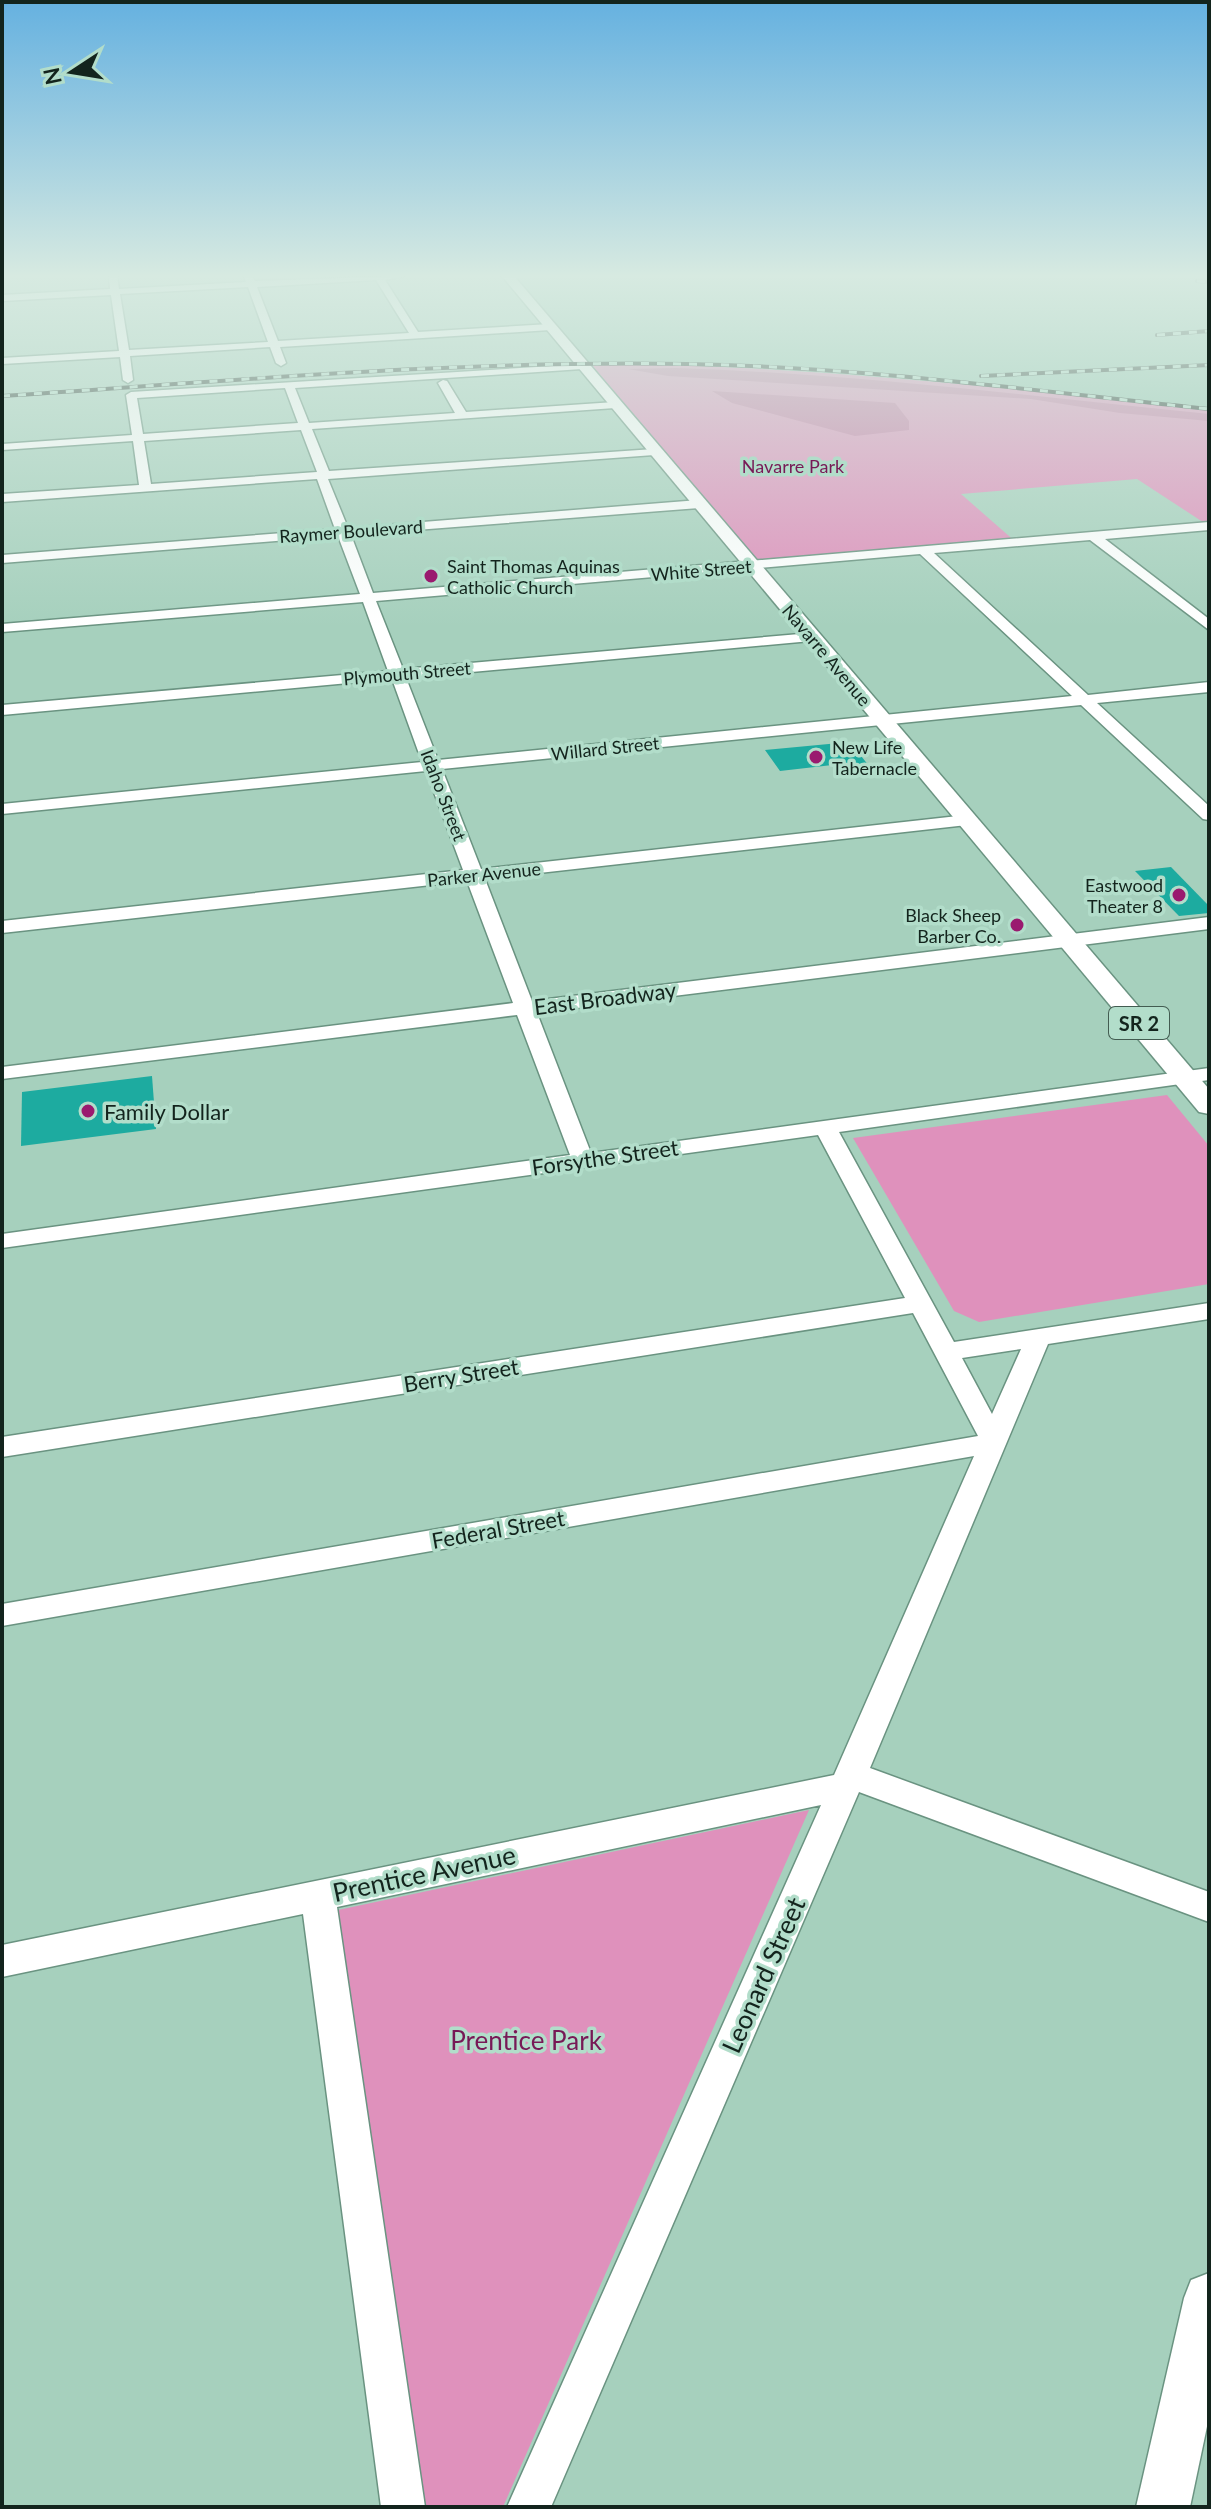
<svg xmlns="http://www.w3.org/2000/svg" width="1211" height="2509" font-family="Lato,sans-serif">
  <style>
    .built { fill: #95c8b2 }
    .green { fill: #df91bc }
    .forest { fill: #ca7ba7 }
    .building { fill: #1daba0 }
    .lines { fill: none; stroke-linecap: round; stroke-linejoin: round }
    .minor-casing { stroke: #6a9381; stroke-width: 3 }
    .major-casing { stroke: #6a9381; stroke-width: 3 }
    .minor { fill: #fff; fill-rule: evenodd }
    .major { fill: #fff; fill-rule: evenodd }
    .rail-casing { stroke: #293e35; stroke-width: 4 }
    .rail { stroke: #b2ddca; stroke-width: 3; stroke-dasharray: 8; stroke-linecap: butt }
    .poi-dot { fill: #9a1a6f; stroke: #b2ddca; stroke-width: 3 }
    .labels { text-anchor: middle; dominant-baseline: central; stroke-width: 7; stroke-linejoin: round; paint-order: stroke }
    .far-park-label { font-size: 18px; fill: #771956; stroke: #b2ddca }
    .far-street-label { font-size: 18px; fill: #13241d; stroke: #b2ddca }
    .far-poi-label { font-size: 18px; fill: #13241d; stroke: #b2ddca; text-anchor: start }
    .shield { fill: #b2ddca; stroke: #435c51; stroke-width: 2 }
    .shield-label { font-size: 20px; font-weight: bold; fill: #13241d }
    .street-label { font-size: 22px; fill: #13241d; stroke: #b2ddca }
    .poi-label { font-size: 22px; fill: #13241d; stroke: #b2ddca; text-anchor: start }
    .near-street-label { font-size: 26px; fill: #13241d; stroke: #b2ddca }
    .near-park-label { font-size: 26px; fill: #771956; stroke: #b2ddca }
  </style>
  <rect width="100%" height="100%" fill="#a6d0bd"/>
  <polygon class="built" points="508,276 1209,276 1209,409 1022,390 652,364 580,364"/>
  <g class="green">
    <path d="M 580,364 C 791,363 1000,388 1209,409 L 1209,526 L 1137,479 L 961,494 L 1017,543 L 751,566 Z"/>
    <polygon points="1167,1095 1209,1146 1209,1284 979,1322 954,1311 853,1138"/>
    <polygon points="809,1810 503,2507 423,2507 338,1910"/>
  </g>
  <g class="forest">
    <path d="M 676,368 C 855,374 1031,396 1209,414 L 1209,421 L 1120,413 L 1031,399 L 668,376 L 628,369 Z"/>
    <polygon points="712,391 895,403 909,421 909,430 855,436 732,403"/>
  </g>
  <g class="building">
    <polygon points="850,742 869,766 844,768 841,764 780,771 765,750"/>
    <polygon points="1171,867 1209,906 1209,913 1179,916 1135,871"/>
    <polygon points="152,1076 156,1129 21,1146 22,1092"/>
  </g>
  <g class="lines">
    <defs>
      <g id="minor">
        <path d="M 109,276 L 117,276 L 119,289 L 246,282 L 244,276 L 252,276 L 255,281 L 405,276 L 385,280 L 418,332 L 550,324 L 555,327 L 550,330 L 280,347 L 286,363 L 281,366 L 276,363 L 270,347 L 130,356 L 133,380 L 128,383 L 123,380 L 120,357 L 2,364 L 2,358 L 119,351 L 111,295 L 2,301 L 2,295 L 110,289 ZM 376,280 L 409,333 L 278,341 L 257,287 ZM 248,287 L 268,342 L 129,350 L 120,294 Z"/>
        <path d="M 586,364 L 587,366 L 582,369 L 295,388 L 309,423 L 455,413 L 438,383 L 443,380 L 447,381 L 466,412 L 615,402 L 620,405 L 615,408 L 312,429 L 329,471 L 654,449 L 660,452 L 654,455 L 328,479 L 348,528 L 699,500 L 705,504 L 699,508 L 351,535 L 373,593 L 1209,522 L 1209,530 L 1105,539 L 1209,619 L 1209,630 L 1090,540 L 934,553 L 1088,695 L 1209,682 L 1209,692 L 1097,703 L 1209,806 L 1209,820 L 1203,819 L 1081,705 L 442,769 L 481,869 L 967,815 L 976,820 L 967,825 L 485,879 L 532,1001 L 1209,917 L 1209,929 L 537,1013 L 591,1153 L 1209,1068 L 1209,1080 L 839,1132 L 954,1342 L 1209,1303 L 1209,1319 L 1048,1344 L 870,1768 L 1209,1892 L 1209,1922 L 859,1792 L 551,2507 L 507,2507 L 821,1805 L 337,1907 L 425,2507 L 381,2507 L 303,1914 L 2,1977 L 2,1945 L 834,1775 L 974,1456 L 2,1626 L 2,1604 L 978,1436 L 913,1313 L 2,1457 L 2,1437 L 905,1298 L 818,1135 L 2,1248 L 2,1234 L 570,1155 L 517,1015 L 2,1079 L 2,1067 L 513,1003 L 467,881 L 2,933 L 2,921 L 463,870 L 426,771 L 2,814 L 2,804 L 422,762 L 392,679 L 2,715 L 2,705 L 388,671 L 363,602 L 2,632 L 2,624 L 360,594 L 338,536 L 2,563 L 2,555 L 335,529 L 317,479 L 2,502 L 2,494 L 139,485 L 133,441 L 2,450 L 2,444 L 132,435 L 126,395 L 131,392 ZM 285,388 L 298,423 L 143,434 L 137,398 ZM 301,430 L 317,472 L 151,484 L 144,441 ZM 920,554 L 1072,696 L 438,760 L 406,678 L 811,641 L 818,637 L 811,633 L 403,669 L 376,601 ZM 1021,1349 L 992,1414 L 962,1358 Z"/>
      </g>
      <g id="major">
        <polygon points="502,276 514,276 1209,1089 1209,1114 1199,1112"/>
        <polygon points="1209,2273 1209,2417 1190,2507 1136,2507 1184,2298 1191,2280"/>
      </g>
    </defs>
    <use href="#minor" class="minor-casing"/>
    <use href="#major" class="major-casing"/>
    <use href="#minor" class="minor"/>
    <use href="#major" class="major"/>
    <defs>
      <g id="rail">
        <polyline points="1197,281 1209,282"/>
        <polyline points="1157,335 1209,331"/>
        <polyline points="981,376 1209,365"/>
        <path d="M 2,396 C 230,381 459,360 688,364 C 863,367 1036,391 1209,409"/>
      </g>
    </defs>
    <use href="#rail" class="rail-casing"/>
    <use href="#rail" class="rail"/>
  </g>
  <linearGradient id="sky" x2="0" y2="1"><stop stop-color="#65b1e0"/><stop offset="0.44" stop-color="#d7eae1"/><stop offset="1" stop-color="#d7eae1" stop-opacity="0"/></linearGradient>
  <rect width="1211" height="627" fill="url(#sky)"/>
  <g class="poi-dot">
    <circle cx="431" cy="576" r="8"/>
    <circle cx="816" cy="757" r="8"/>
    <circle cx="1179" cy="895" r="8"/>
    <circle cx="1017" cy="925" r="8"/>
    <circle cx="88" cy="1111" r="8"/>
  </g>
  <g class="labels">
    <g class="far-park-label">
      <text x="793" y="466">Navarre Park</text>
    </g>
    <g class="far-street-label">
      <text transform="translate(351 531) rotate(-4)">Raymer Boulevard</text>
      <text transform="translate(701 570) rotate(-5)">White Street</text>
      <text transform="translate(827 655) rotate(50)">Navarre Avenue</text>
      <text transform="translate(407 673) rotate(-5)">Plymouth Street</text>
      <text transform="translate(605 748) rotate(-6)">Willard Street</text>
      <text transform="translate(444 795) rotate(69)">Idaho Street</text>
      <text transform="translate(484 874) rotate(-6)">Parker Avenue</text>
    </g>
    <g class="far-poi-label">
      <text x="447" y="566">Saint Thomas Aquinas<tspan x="447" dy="21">Catholic Church</tspan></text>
      <text x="832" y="747">New Life<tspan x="832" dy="21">Tabernacle</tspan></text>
      <text x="1163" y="885" text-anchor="end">Eastwood<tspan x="1163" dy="21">Theater 8</tspan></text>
      <text x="1001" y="915" text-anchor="end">Black Sheep<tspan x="1001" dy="21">Barber Co.</tspan></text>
    </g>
    <rect class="shield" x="1109" y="1007" width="60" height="32" rx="6"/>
    <g class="shield-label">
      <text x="1139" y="1023">SR 2</text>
    </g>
    <g class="street-label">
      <text transform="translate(605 998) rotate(-7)">East Broadway</text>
      <text transform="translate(605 1157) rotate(-8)">Forsythe Street</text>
      <text transform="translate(461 1375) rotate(-9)">Berry Street</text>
      <text transform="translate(498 1529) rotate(-10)">Federal Street</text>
    </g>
    <g class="poi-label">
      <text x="104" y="1111">Family Dollar</text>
    </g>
    <g class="near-street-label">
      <text transform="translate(424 1873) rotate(-12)">Prentice Avenue</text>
      <text transform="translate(763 1975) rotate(-66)">Leonard Street</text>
    </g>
    <g class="near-park-label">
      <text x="526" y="2040">Prentice Park</text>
    </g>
  </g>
  <rect width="1211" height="2509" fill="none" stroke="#13241d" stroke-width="8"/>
  <g transform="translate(72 72) rotate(258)" stroke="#b2ddca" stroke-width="6" paint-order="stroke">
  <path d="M0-6L14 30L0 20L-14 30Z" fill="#13241d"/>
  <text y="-12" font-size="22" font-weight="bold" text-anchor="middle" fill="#13241d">N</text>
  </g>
</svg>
